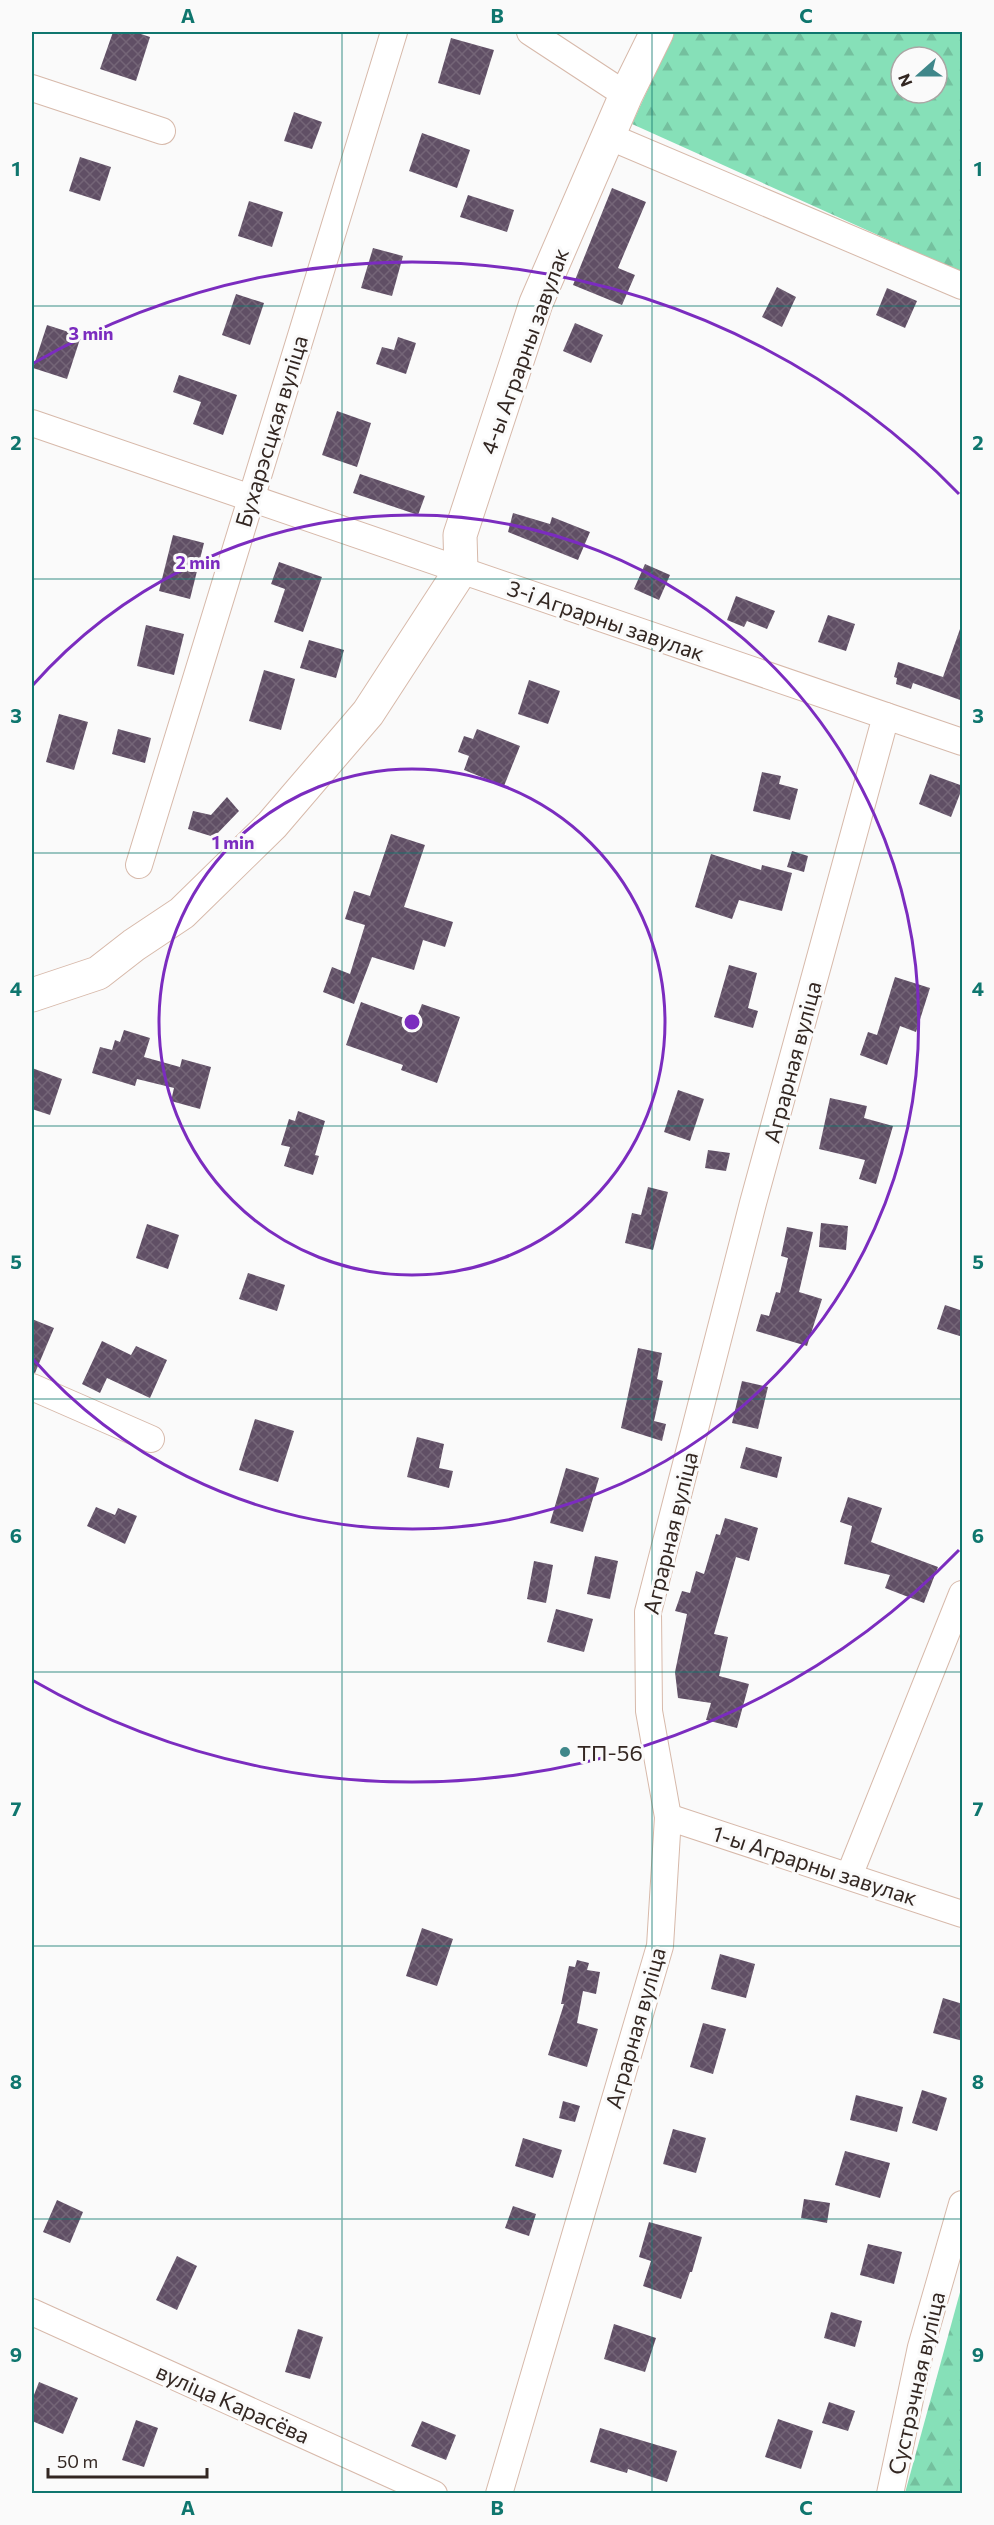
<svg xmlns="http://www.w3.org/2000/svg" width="994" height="2525" font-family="Commissioner,sans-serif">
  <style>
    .forest { fill: url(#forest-firs); fill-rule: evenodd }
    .building { fill: url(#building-cross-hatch) }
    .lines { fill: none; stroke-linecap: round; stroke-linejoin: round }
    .street-casing { stroke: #d7b9aa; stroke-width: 28 }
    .secondary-casing { stroke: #d7b9aa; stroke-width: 35 }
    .street { stroke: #fff; stroke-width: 26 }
    .secondary { stroke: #fff; stroke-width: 33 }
    .grid { fill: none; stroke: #0f766e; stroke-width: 1.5; stroke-opacity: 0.55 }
    .ring { fill: none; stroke: #7b2cbf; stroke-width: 3 }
    .poi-dot { fill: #3f878a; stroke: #fafafa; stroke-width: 2 }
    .labels { text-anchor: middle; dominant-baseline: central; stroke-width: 6; stroke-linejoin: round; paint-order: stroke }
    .street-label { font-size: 22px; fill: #332722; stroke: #fafafa }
    .poi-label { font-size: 22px; fill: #332722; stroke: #fafafa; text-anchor: start }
    .centre { fill: #7b2cbf; stroke: #fafafa; stroke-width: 3 }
    .ring-label { font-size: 18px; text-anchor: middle; font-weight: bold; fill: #7b2cbf; stroke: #fafafa; stroke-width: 6; stroke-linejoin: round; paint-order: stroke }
    .neatline { fill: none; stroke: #0f766e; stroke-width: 2 }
    .grid-label { font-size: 20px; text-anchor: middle; font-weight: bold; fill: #0f766e }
  </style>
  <defs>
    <pattern id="forest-firs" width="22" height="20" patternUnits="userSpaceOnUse" patternTransform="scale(1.5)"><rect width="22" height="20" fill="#86e0b8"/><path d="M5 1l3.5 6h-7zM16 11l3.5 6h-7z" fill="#74c09e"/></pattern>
    <pattern id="building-cross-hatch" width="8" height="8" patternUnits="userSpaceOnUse" patternTransform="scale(1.5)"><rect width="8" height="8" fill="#604f65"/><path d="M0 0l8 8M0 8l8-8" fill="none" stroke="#746577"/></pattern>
  </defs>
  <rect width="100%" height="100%" fill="#fafafa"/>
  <g class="forest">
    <path d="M 674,32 L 962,32 L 962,273 L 632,124 ZM 901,57 L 937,57 L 937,93 L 901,93 Z"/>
    <polygon points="962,2285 962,2493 905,2493"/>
  </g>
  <g class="building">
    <polygon points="113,32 135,32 150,37 136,81 100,69"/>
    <polygon points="451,38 494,50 480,95 438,83"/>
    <polygon points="294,112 322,122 312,149 284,141"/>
    <polygon points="422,133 470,150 457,188 409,171"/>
    <polygon points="80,157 111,167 100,201 69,191"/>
    <polygon points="612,188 646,202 618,268 635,275 622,305 573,285"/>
    <polygon points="468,195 514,210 507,232 460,217"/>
    <polygon points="249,201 283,212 272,247 238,236"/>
    <polygon points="373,248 403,256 392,296 361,288"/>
    <polygon points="777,287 796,297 782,327 762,317"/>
    <polygon points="887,288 917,301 905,328 876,315"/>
    <polygon points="236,294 264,303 250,345 222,335"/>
    <polygon points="575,323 603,335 591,363 563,351"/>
    <polygon points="47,325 81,336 67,379 33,368"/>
    <polygon points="398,337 416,343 406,374 376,364 382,347 394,350"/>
    <polygon points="179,375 237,395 223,435 193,424 201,402 173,392"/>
    <polygon points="337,411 371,423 357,467 322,455"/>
    <polygon points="360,474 425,496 418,515 353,493"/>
    <polygon points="513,513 550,524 552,517 590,532 578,560 508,532"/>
    <polygon points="173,535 204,543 190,599 159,591"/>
    <polygon points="279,562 322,577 303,632 274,622 285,589 271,584"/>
    <polygon points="645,564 670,575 659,600 634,589"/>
    <polygon points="736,596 775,611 767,629 747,621 744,627 727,620"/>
    <polygon points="828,615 855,624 846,651 818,642"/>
    <polygon points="146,625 184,634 174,675 137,666"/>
    <polygon points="960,629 963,629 963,701 913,683 911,689 896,684 897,678 894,677 898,662 943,677"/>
    <polygon points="309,640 344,650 336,678 300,668"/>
    <polygon points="264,670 295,679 281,730 249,721"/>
    <polygon points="529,680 560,691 548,724 518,714"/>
    <polygon points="59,714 88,722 74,770 46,762"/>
    <polygon points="118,729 151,738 145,763 112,754"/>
    <polygon points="477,729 520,746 504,786 464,770 469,756 458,752 464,736 473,739"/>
    <polygon points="762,772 781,776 779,784 798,789 790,820 753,811"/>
    <polygon points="930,774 963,786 951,817 919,804"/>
    <polygon points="227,797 239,811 214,837 188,829 193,811 211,815"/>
    <polygon points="391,834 425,845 404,907 453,922 445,947 423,940 414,970 372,957 354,1004 323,992 332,967 350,974 365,925 345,919 354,891 370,896"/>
    <polygon points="792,851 808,856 804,872 787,867"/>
    <polygon points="711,854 761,870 762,865 792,873 782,911 739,900 732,919 695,907"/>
    <polygon points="729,965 757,973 748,1008 758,1011 753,1028 714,1017"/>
    <polygon points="895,977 930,988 916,1032 900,1026 887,1065 860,1055 868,1032 877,1035"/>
    <polygon points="361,1002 415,1022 422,1004 460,1017 437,1083 401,1070 403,1065 346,1045"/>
    <polygon points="124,1030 150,1038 144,1057 180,1067 182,1059 211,1067 200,1109 171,1101 174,1088 137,1079 135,1086 92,1073 100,1047 112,1050 115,1040 120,1042"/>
    <polygon points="32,1068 62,1079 50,1115 32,1109"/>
    <polygon points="678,1090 704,1099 690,1141 664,1132"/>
    <polygon points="830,1098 867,1106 864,1118 893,1126 876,1184 859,1179 865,1160 819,1149"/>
    <polygon points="298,1111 325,1121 315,1155 319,1156 313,1175 284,1166 290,1147 281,1145 289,1119 295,1121"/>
    <polygon points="708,1150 730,1153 726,1171 705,1168"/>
    <polygon points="648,1187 668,1192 653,1250 625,1243 632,1213 641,1215"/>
    <polygon points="821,1223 848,1226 846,1250 819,1247"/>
    <polygon points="147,1224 179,1235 168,1269 136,1258"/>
    <polygon points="787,1227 813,1232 799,1292 822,1299 807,1346 756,1331 761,1314 769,1316 776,1292 780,1293 788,1258 781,1256"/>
    <polygon points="248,1273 285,1285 277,1311 239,1299"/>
    <polygon points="945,1305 963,1311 963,1337 937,1329"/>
    <polygon points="32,1319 54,1328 35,1373 32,1372"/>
    <polygon points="102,1341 131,1355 136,1346 167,1360 150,1398 107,1378 100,1393 82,1384"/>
    <polygon points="638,1348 662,1353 657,1379 663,1381 654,1421 666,1424 662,1441 621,1428"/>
    <polygon points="742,1381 768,1387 758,1429 732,1423"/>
    <polygon points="255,1419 294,1431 278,1482 239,1470"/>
    <polygon points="417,1437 444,1444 439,1468 453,1471 449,1488 407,1477"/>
    <polygon points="746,1447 782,1457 777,1478 740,1468"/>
    <polygon points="566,1468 599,1478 583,1532 550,1523"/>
    <polygon points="848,1497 882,1508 871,1542 938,1567 924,1603 885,1588 890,1575 844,1564 852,1526 840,1522"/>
    <polygon points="96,1507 115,1515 118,1508 137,1516 125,1544 87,1526"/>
    <polygon points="725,1518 758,1528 749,1561 736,1557 714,1634 728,1637 719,1676 749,1684 737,1728 706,1720 711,1703 678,1698 675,1672 687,1614 675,1611 682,1591 690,1593 696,1571 704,1574 716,1534 720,1535"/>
    <polygon points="595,1556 618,1561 610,1599 587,1594"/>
    <polygon points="534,1561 553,1565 546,1603 527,1599"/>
    <polygon points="556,1609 593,1619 584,1652 547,1642"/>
    <polygon points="422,1928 453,1939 437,1986 406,1976"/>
    <polygon points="720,1954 755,1964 746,1998 711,1989"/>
    <polygon points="577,1960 589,1963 587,1970 600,1972 596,1994 583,1991 577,2023 598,2029 587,2067 548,2055 564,2004 561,2004 569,1966 575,1967"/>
    <polygon points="943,1998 963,2004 963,2041 933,2033"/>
    <polygon points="703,2023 726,2029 713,2074 690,2067"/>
    <polygon points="922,2090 947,2098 937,2131 912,2123"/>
    <polygon points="856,2095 903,2107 897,2132 850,2120"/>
    <polygon points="563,2101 580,2106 575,2122 559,2118"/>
    <polygon points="673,2129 706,2138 696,2173 663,2164"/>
    <polygon points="523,2138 562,2150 553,2178 515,2166"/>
    <polygon points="845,2151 890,2163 880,2198 835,2185"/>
    <polygon points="804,2199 830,2203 827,2223 801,2218"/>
    <polygon points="57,2200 83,2212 70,2243 43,2232"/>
    <polygon points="513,2206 536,2214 529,2236 505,2228"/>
    <polygon points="649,2222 702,2237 692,2272 690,2272 681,2299 643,2286 651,2261 639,2257"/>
    <polygon points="868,2244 902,2252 894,2284 860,2275"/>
    <polygon points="177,2256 197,2266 177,2310 156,2300"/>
    <polygon points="831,2312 862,2321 855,2347 824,2338"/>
    <polygon points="614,2324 656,2338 645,2372 604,2359"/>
    <polygon points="298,2329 323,2337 310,2379 285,2372"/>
    <polygon points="39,2382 78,2398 63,2434 32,2421 32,2400"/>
    <polygon points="829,2402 855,2411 848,2431 822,2423"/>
    <polygon points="778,2419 813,2431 801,2469 765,2457"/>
    <polygon points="136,2420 158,2428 144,2467 122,2460"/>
    <polygon points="422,2421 456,2435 446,2460 411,2446"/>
    <polygon points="600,2428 677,2451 667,2482 628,2469 627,2473 590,2462"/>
  </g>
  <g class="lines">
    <defs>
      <g id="street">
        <polyline points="530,32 626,95"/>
        <polyline points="32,88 162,131"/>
        <polyline points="608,136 962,286"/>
        <polyline points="32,423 962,742"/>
        <polyline points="139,865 394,32"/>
        <polyline points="32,1387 151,1439"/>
        <polyline points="668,1817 962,1914"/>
        <polyline points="849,1876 962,1594"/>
        <polyline points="32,2312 434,2494"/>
        <polyline points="499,2494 660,1946 668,1817 649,1711 648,1612 753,1203 886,716"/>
        <polyline points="890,2494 921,2347 962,2204"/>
      </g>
      <polyline id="secondary" points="32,995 98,973 134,945 182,913 272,825 368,713 461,570 460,535 536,303 626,95 657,32"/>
    </defs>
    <use href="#street" class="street-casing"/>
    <use href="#secondary" class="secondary-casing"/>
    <use href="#street" class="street"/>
    <use href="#secondary" class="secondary"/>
  </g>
  <path class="grid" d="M 342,32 L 342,2494M 652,32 L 652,2494M 32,306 L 962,306M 32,579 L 962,579M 32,853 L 962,853M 32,1126 L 962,1126M 32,1399 L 962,1399M 32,1672 L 962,1672M 32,1946 L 962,1946M 32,2219 L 962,2219"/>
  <g class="ring">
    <circle cx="412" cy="1022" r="253"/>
    <path d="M32 686A507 507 0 1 1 32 1358"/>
    <path d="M959 1550A760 760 0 0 1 32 1680M32 364A760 760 0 0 1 959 494"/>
  </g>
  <circle class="poi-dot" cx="565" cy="1752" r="6"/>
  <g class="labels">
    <g class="street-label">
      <text transform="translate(524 351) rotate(-70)">4-ы Аграрны завулак</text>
      <text transform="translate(271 431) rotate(-73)">Бухарэсцкая вуліца</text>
      <text transform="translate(606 620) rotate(19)">3-і Аграрны завулак</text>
      <text transform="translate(792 1062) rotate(-75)">Аграрная вуліца</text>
      <text transform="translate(670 1533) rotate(-76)">Аграрная вуліца</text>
      <text transform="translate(815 1865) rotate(18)">1-ы Аграрны завулак</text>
      <text transform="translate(635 2028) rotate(-74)">Аграрная вуліца</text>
      <text transform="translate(916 2383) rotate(-77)">Сустрэчная вуліца</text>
      <text transform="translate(233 2403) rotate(24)">вуліца Карасёва</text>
    </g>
    <g class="poi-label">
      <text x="577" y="1752">ТП-56</text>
    </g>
  </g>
  <circle cx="412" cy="1022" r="9" class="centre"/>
  <g class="ring-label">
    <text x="91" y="340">3 min</text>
    <text x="198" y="569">2 min</text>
    <text x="233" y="849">1 min</text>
  </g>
  <rect width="994" height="2525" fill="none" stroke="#fafafa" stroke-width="66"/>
  <g transform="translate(919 75) rotate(249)"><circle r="28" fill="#fafafa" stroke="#aaa6a4" stroke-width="1.5"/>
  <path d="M0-4.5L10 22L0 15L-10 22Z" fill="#3f878a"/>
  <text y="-9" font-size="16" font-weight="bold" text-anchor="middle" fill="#332722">N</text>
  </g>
  <path d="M48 2468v9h159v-9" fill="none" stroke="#332722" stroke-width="3"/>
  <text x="57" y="2468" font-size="18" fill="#332722" stroke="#fafafa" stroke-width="4.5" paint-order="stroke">50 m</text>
  <rect x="33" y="33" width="928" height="2459" class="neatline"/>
  <g class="grid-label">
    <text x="188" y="23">A</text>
    <text x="497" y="23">B</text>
    <text x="806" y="23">C</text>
    <text x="16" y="176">1</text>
    <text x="978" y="176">1</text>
    <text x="16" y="450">2</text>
    <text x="978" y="450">2</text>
    <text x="16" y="723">3</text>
    <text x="978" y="723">3</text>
    <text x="16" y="996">4</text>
    <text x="978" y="996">4</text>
    <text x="16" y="1269">5</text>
    <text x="978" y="1269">5</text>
    <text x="16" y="1543">6</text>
    <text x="978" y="1543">6</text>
    <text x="16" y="1816">7</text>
    <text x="978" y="1816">7</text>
    <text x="16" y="2089">8</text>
    <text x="978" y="2089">8</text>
    <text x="16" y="2362">9</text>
    <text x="978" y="2362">9</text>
    <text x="188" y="2515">A</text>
    <text x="497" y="2515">B</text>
    <text x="806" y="2515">C</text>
  </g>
</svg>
